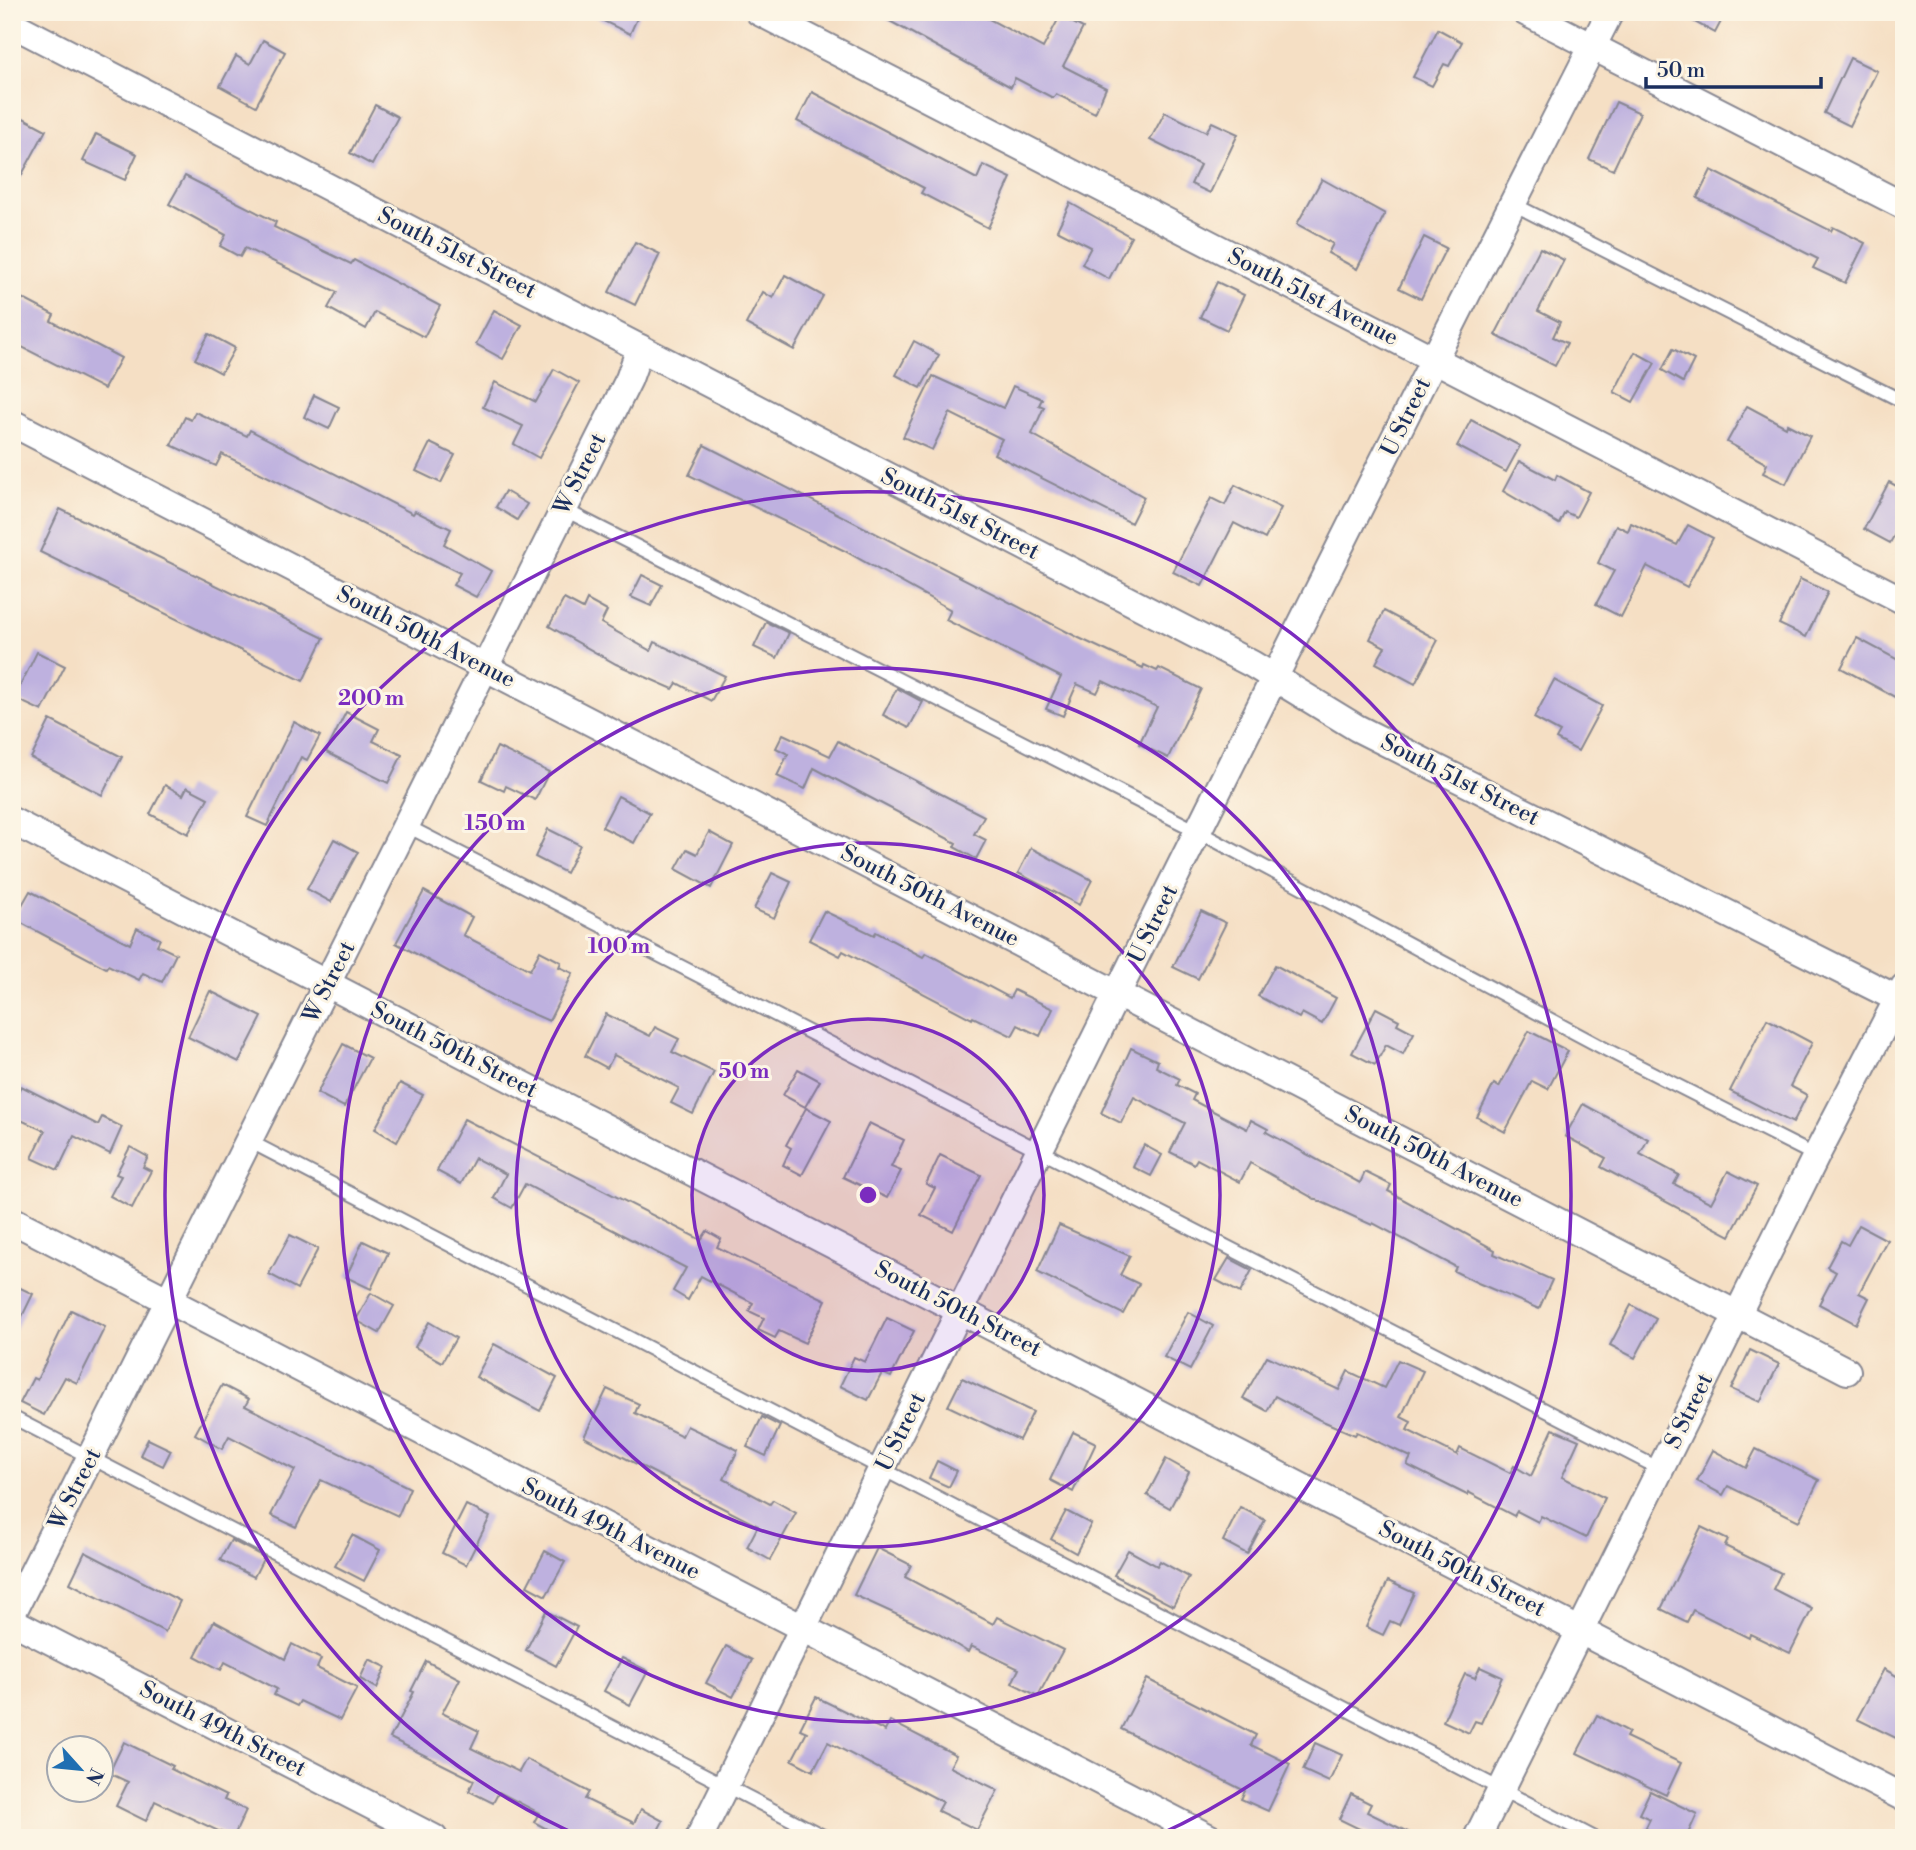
<svg xmlns="http://www.w3.org/2000/svg" width="1916" height="1850" font-family="'Libre Bodoni',serif">
  <style>
    .building { fill: #beb1df }
    .lines { fill: none; stroke-linecap: round; stroke-linejoin: round }
    .lane-casing { stroke: #888791; stroke-width: 16 }
    .street-casing { stroke: #888791; stroke-width: 30 }
    .lane { stroke: #fff; stroke-width: 12 }
    .street { stroke: #fff; stroke-width: 26 }
    .ring { fill: none; stroke: #7b2cbf; stroke-width: 3.5 }
    .labels { text-anchor: middle; dominant-baseline: central; stroke-width: 6; stroke-linejoin: round; paint-order: stroke }
    .street-label { font-size: 23px; fill: #1b2f5e; stroke: #fcf5e5 }
    .centre { fill: #7b2cbf; stroke: #fcf5e5; stroke-width: 3.5 }
    .ring-label { font-size: 21px; text-anchor: middle; font-weight: bold; fill: #7b2cbf; stroke: #fcf5e5; stroke-width: 6; stroke-linejoin: round; paint-order: stroke }
  </style>
  <rect width="100%" height="100%" fill="#fcf5e5"/>
  <filter id="ink" filterUnits="userSpaceOnUse"><feTurbulence type="fractalNoise" baseFrequency=".0143" numOctaves="2"/><feDisplacementMap in="SourceGraphic" scale="14" xChannelSelector="R" yChannelSelector="G"/><feConvolveMatrix kernelMatrix="1 2 1 2 8 2 1 2 1" color-interpolation-filters="sRGB"/></filter>
  <filter id="wash" filterUnits="userSpaceOnUse"><feTurbulence type="fractalNoise" baseFrequency=".00686" numOctaves="4" result="noise"/><feDisplacementMap in="SourceGraphic" scale="28" xChannelSelector="R" yChannelSelector="G"/><feGaussianBlur stdDeviation="1.57" result="paint"/><feColorMatrix in="noise" values="0 0 0 0 0 0 0 0 0 0 0 0 0 0 0 0 0 1.4 0 .05"/><feComposite in="paint" operator="in"/></filter>
  <g filter="url(#wash)">
    <rect width="100%" height="100%" fill="#f5dfc4"/>
    <g id="blocks">
      <g class="building">
        <polygon points="585,12 640,12 630,34"/>
        <polygon points="873,12 976,12 1043,48 1060,16 1083,28 1063,66 1106,88 1095,113 1056,94 1053,98 1015,78 1011,87"/>
        <polygon points="1676,12 1726,12 1715,33"/>
        <polygon points="1438,29 1462,42 1449,66 1444,64 1432,86 1413,77"/>
        <polygon points="263,40 285,52 256,106 220,86 236,56 250,64"/>
        <polygon points="1850,58 1877,71 1850,126 1824,113"/>
        <polygon points="812,92 977,179 983,165 1011,178 988,228 921,193 924,188 797,121"/>
        <polygon points="1616,102 1640,113 1613,170 1589,159"/>
        <polygon points="375,105 398,117 372,165 350,153"/>
        <polygon points="12,112 46,130 12,193"/>
        <polygon points="1165,112 1206,132 1212,122 1238,134 1210,193 1191,184 1200,165 1150,140"/>
        <polygon points="96,134 137,154 125,180 83,161"/>
        <polygon points="1711,170 1831,231 1833,227 1865,243 1845,283 1813,268 1818,259 1697,198"/>
        <polygon points="185,176 276,222 274,227 351,264 354,260 440,306 424,337 375,312 366,329 328,308 337,292 245,248 240,257 220,246 226,235 169,204"/>
        <polygon points="1322,179 1385,214 1357,269 1328,253 1333,244 1297,224"/>
        <polygon points="1070,203 1131,237 1109,279 1082,264 1091,247 1057,230"/>
        <polygon points="1424,237 1446,248 1421,299 1399,288"/>
        <polygon points="635,242 660,254 635,305 609,292"/>
        <polygon points="1540,248 1564,260 1538,311 1560,322 1553,337 1567,343 1555,366 1495,335"/>
        <polygon points="785,275 823,296 794,350 746,324 763,292 773,298"/>
        <polygon points="1217,282 1244,295 1227,330 1200,317"/>
        <polygon points="12,293 54,315 51,321 121,358 104,389 12,342"/>
        <polygon points="494,310 522,325 503,359 476,344"/>
        <polygon points="209,334 235,348 221,373 195,359"/>
        <polygon points="914,341 939,355 921,388 896,375"/>
        <polygon points="1673,349 1694,360 1683,382 1662,370"/>
        <polygon points="1635,352 1655,363 1633,402 1614,392"/>
        <polygon points="554,369 579,383 539,458 514,444 523,426 483,407 495,382 536,402"/>
        <polygon points="933,376 1003,408 1013,386 1042,399 1039,405 1044,407 1032,434 1144,497 1131,523 994,454 1002,439 950,413 932,450 903,437"/>
        <polygon points="314,395 339,407 329,429 304,417"/>
        <polygon points="1747,406 1786,427 1787,424 1810,436 1786,484 1763,473 1767,464 1727,442"/>
        <polygon points="195,412 247,436 250,430 413,514 415,511 451,529 444,544 491,571 484,584 476,597 453,585 460,573 295,490 222,454 216,466 171,445 185,417 191,420"/>
        <polygon points="1471,420 1520,446 1506,472 1457,446"/>
        <polygon points="430,443 455,455 441,483 416,471"/>
        <polygon points="704,445 1079,638 1143,668 1144,665 1157,671 1159,668 1201,689 1168,758 1139,744 1157,707 1103,681 1097,693 1077,684 1063,716 1046,709 1061,677 946,620 951,610 843,550 689,475"/>
        <polygon points="1519,461 1555,480 1557,475 1589,492 1576,517 1565,512 1559,524 1503,491"/>
        <polygon points="1889,482 1904,490 1904,518 1890,543 1864,529"/>
        <polygon points="1235,485 1281,508 1265,539 1234,523 1202,586 1173,572 1211,498 1225,505"/>
        <polygon points="505,491 527,504 517,520 496,507"/>
        <polygon points="60,509 324,638 303,681 40,552"/>
        <polygon points="1631,523 1677,545 1688,525 1713,538 1687,587 1647,566 1621,617 1596,604 1614,571 1598,563 1616,525 1628,531"/>
        <polygon points="642,575 662,585 651,606 631,597"/>
        <polygon points="1800,579 1828,592 1806,637 1779,624"/>
        <polygon points="564,599 583,609 587,600 607,611 601,623 651,651 655,642 725,676 711,701 677,683 673,689 616,664 549,626"/>
        <polygon points="1384,611 1438,640 1415,684 1376,663 1385,647 1370,639"/>
        <polygon points="766,622 789,633 777,658 754,647"/>
        <polygon points="1857,638 1904,663 1904,702 1841,668"/>
        <polygon points="37,652 65,666 42,711 14,698"/>
        <polygon points="1554,680 1602,706 1578,751 1556,739 1560,732 1534,718"/>
        <polygon points="897,688 923,702 909,728 883,715"/>
        <polygon points="346,712 379,729 373,741 402,755 388,783 326,752"/>
        <polygon points="50,720 122,757 102,795 31,758"/>
        <polygon points="294,722 320,736 307,760 301,757 267,826 247,817"/>
        <polygon points="783,734 830,756 838,741 984,816 974,834 986,840 976,859 954,847 956,843 814,768 805,789 777,776 788,754 776,748"/>
        <polygon points="497,747 549,772 535,800 506,786 504,791 481,780"/>
        <polygon points="165,785 183,795 187,787 208,798 188,834 150,814"/>
        <polygon points="618,796 650,813 634,843 602,827"/>
        <polygon points="548,829 580,845 566,873 535,857"/>
        <polygon points="709,832 733,845 711,888 676,869 687,849 697,854"/>
        <polygon points="334,839 358,852 331,902 307,889"/>
        <polygon points="1031,848 1092,880 1079,905 1018,873"/>
        <polygon points="772,873 791,882 774,918 754,909"/>
        <polygon points="30,891 130,944 137,928 160,939 157,945 176,954 162,982 143,973 139,980 108,965 106,968 14,919"/>
        <polygon points="424,891 472,917 463,935 530,970 540,951 561,962 559,967 573,973 549,1021 501,1000 396,943"/>
        <polygon points="824,911 874,935 876,932 923,957 926,953 1010,998 1014,990 1053,1009 1040,1036 1018,1025 1012,1036 973,1017 972,1019 843,951 840,956 809,940"/>
        <polygon points="1201,911 1226,923 1198,979 1173,967"/>
        <polygon points="1275,965 1336,998 1322,1024 1302,1013 1299,1018 1258,996"/>
        <polygon points="210,991 262,1017 239,1062 188,1037"/>
        <polygon points="1376,1008 1399,1020 1397,1024 1414,1033 1403,1054 1386,1045 1375,1065 1352,1053"/>
        <polygon points="606,1014 650,1036 655,1027 679,1039 672,1052 714,1072 693,1114 671,1103 679,1088 614,1055 607,1068 585,1056"/>
        <polygon points="1767,1019 1812,1043 1790,1086 1807,1095 1793,1123 1730,1091"/>
        <polygon points="1529,1031 1568,1051 1548,1089 1532,1081 1505,1132 1477,1117 1494,1084 1499,1087"/>
        <polygon points="343,1044 370,1058 344,1107 317,1093"/>
        <polygon points="1131,1048 1158,1061 1156,1067 1180,1079 1177,1085 1195,1094 1192,1100 1247,1129 1251,1120 1268,1129 1266,1132 1360,1183 1365,1172 1391,1185 1388,1191 1495,1250 1494,1254 1552,1280 1539,1309 1478,1283 1454,1271 1456,1267 1373,1223 1372,1225 1315,1199 1250,1163 1240,1182 1197,1159 1194,1164 1170,1152 1185,1123 1134,1097 1121,1123 1101,1113"/>
        <polygon points="798,1069 820,1081 805,1107 783,1095"/>
        <polygon points="400,1083 423,1095 397,1142 375,1129"/>
        <polygon points="21,1086 98,1125 102,1117 122,1127 110,1154 74,1136 58,1170 32,1158 45,1131 12,1116 12,1103"/>
        <polygon points="1583,1104 1648,1139 1640,1154 1679,1175 1674,1184 1711,1203 1728,1171 1757,1186 1730,1236 1601,1167 1606,1158 1565,1136"/>
        <polygon points="806,1108 831,1121 802,1175 783,1165 791,1148 786,1145"/>
        <polygon points="464,1119 701,1240 707,1231 721,1239 717,1247 826,1300 805,1343 779,1331 775,1338 758,1330 764,1318 749,1311 753,1303 701,1276 688,1300 673,1291 686,1268 525,1184 512,1208 494,1198 506,1174 475,1158 461,1184 437,1171"/>
        <polygon points="869,1123 904,1140 891,1167 901,1171 887,1198 843,1177"/>
        <polygon points="1144,1145 1162,1155 1151,1176 1133,1167"/>
        <polygon points="130,1147 148,1157 143,1167 151,1171 132,1208 110,1196 121,1176 116,1174"/>
        <polygon points="940,1155 981,1175 953,1231 921,1215 935,1188 926,1184"/>
        <polygon points="1059,1225 1130,1256 1120,1275 1139,1284 1123,1314 1037,1272"/>
        <polygon points="1859,1225 1887,1240 1859,1293 1869,1298 1856,1324 1819,1304 1836,1272 1827,1267 1841,1241 1848,1245"/>
        <polygon points="290,1235 318,1249 297,1289 269,1274"/>
        <polygon points="363,1241 388,1253 371,1289 346,1277"/>
        <polygon points="1229,1258 1252,1270 1240,1293 1216,1280"/>
        <polygon points="12,1284 33,1294 12,1337"/>
        <polygon points="371,1293 394,1306 379,1333 356,1320"/>
        <polygon points="1631,1305 1656,1319 1635,1358 1610,1345"/>
        <polygon points="71,1310 105,1327 77,1383 65,1377 44,1415 20,1403 33,1378 37,1380"/>
        <polygon points="1188,1312 1213,1326 1190,1370 1164,1357"/>
        <polygon points="887,1318 914,1331 891,1377 882,1373 868,1400 840,1386 854,1357 865,1362"/>
        <polygon points="429,1322 456,1338 442,1362 415,1347"/>
        <polygon points="494,1344 557,1378 540,1411 476,1377"/>
        <polygon points="1750,1350 1779,1364 1760,1402 1731,1389"/>
        <polygon points="1267,1356 1339,1390 1348,1371 1384,1388 1398,1360 1423,1371 1401,1417 1411,1422 1407,1430 1457,1455 1460,1448 1510,1473 1514,1466 1531,1476 1553,1429 1579,1440 1562,1477 1605,1498 1586,1538 1541,1516 1538,1522 1517,1511 1514,1516 1468,1492 1467,1495 1407,1465 1411,1457 1357,1432 1355,1435 1318,1419 1275,1396 1267,1411 1243,1398"/>
        <polygon points="962,1378 1033,1412 1019,1440 948,1406"/>
        <polygon points="222,1385 249,1399 245,1406 410,1488 398,1516 321,1480 296,1527 271,1515 295,1470 229,1436 222,1449 195,1434"/>
        <polygon points="607,1389 639,1404 635,1413 682,1436 687,1426 738,1450 724,1479 770,1504 773,1500 796,1513 770,1560 747,1547 758,1526 584,1437"/>
        <polygon points="762,1417 780,1426 766,1456 747,1447"/>
        <polygon points="1073,1432 1096,1443 1073,1492 1050,1480"/>
        <polygon points="148,1439 171,1450 163,1466 140,1455"/>
        <polygon points="1756,1449 1819,1480 1799,1521 1728,1486 1723,1495 1697,1481 1713,1450 1746,1468"/>
        <polygon points="1166,1459 1189,1472 1170,1508 1147,1495"/>
        <polygon points="937,1461 957,1471 949,1487 929,1478"/>
        <polygon points="466,1505 490,1517 466,1565 442,1553"/>
        <polygon points="1240,1507 1265,1520 1247,1554 1223,1541"/>
        <polygon points="1066,1511 1091,1524 1076,1553 1051,1539"/>
        <polygon points="1701,1527 1728,1540 1725,1546 1781,1573 1773,1589 1812,1609 1790,1653 1750,1634 1749,1638 1693,1610 1687,1622 1661,1609"/>
        <polygon points="352,1535 380,1550 364,1581 335,1566"/>
        <polygon points="231,1540 264,1557 254,1577 220,1560"/>
        <polygon points="877,1548 911,1565 905,1577 993,1624 997,1617 1063,1650 1038,1696 1012,1683 1019,1669 971,1646 968,1652 937,1633 854,1595"/>
        <polygon points="1128,1550 1157,1566 1160,1561 1189,1577 1173,1606 1114,1575"/>
        <polygon points="545,1551 565,1562 546,1596 527,1586"/>
        <polygon points="85,1552 180,1601 165,1632 70,1583"/>
        <polygon points="1388,1581 1414,1593 1399,1625 1390,1621 1383,1635 1366,1627"/>
        <polygon points="546,1611 577,1627 556,1666 526,1650"/>
        <polygon points="214,1621 285,1659 292,1644 321,1659 317,1668 357,1688 340,1720 300,1701 297,1706 274,1695 277,1689 225,1662 221,1670 195,1656"/>
        <polygon points="726,1646 752,1660 733,1697 706,1683"/>
        <polygon points="622,1658 648,1671 630,1705 604,1691"/>
        <polygon points="369,1659 386,1667 377,1688 360,1679"/>
        <polygon points="426,1661 460,1679 442,1713 479,1731 471,1748 519,1772 526,1759 589,1792 585,1799 634,1823 641,1809 663,1821 656,1834 664,1838 563,1838 534,1822 539,1813 499,1792 493,1803 469,1791 474,1780 390,1738 414,1692 411,1691"/>
        <polygon points="1480,1667 1502,1677 1481,1723 1475,1721 1469,1733 1443,1721 1465,1674 1475,1678"/>
        <polygon points="1884,1669 1904,1680 1904,1742 1857,1719"/>
        <polygon points="1147,1679 1256,1735 1251,1745 1290,1764 1268,1811 1241,1799 1245,1791 1121,1729"/>
        <polygon points="816,1697 885,1731 890,1721 956,1755 950,1767 998,1790 977,1830 938,1811 943,1802 828,1742 813,1771 792,1760 807,1732 800,1729"/>
        <polygon points="1597,1715 1629,1732 1626,1737 1681,1763 1666,1795 1577,1753"/>
        <polygon points="124,1742 173,1766 171,1769 226,1796 224,1800 246,1810 233,1838 155,1801 146,1821 116,1806 128,1782 109,1773"/>
        <polygon points="1315,1743 1342,1755 1329,1782 1303,1770"/>
        <polygon points="1650,1791 1697,1814 1686,1838 1664,1838 1645,1829 1650,1819 1639,1814"/>
        <polygon points="1351,1794 1371,1804 1367,1812 1420,1838 1378,1838 1339,1819"/>
      </g>
    </g>
  </g>
  <g filter="url(#ink)">
    <use href="#blocks" fill-opacity="0" stroke="#888791" stroke-width="2"/>
    <g class="lines">
      <defs>
        <g id="lane">
          <polyline points="1513,204 1904,402"/>
          <polyline points="563,509 1199,832 1609,1051 1816,1156"/>
          <polyline points="407,826 1660,1469"/>
          <polyline points="249,1141 1595,1838"/>
          <polyline points="12,1417 827,1838"/>
        </g>
        <g id="street">
          <polyline points="759,12 1904,601"/>
          <polyline points="1525,12 1904,206"/>
          <polyline points="16,26 1252,664 1357,728 1904,1002"/>
          <polyline points="12,423 1847,1371"/>
          <polyline points="12,821 1904,1798"/>
          <polyline points="12,1220 1210,1838"/>
          <polyline points="12,1614 629,379 640,348"/>
          <polyline points="12,1621 434,1838"/>
          <path d="M 699,1838 C 1001,1228 1301,618 1610,12"/>
          <polyline points="1477,1838 1816,1156 1904,987"/>
        </g>
      </defs>
      <use href="#lane" class="lane-casing"/>
      <use href="#street" class="street-casing"/>
      <use href="#lane" class="lane"/>
      <use href="#street" class="street"/>
    </g>
  </g>
  <circle cx="868" cy="1195" r="176" fill="#7b2cbf" fill-opacity=".12"/>
  <g class="ring">
    <circle cx="868" cy="1195" r="176"/>
    <circle cx="868" cy="1195" r="352"/>
    <circle cx="868" cy="1195" r="527"/>
    <path d="M582 1837A703 703 0 1 1 1154 1837"/>
  </g>
  <g class="labels">
    <g class="street-label">
      <text transform="translate(457 253) rotate(27)">South 51st Street</text>
      <text transform="translate(1313 297) rotate(27)">South 51st Avenue</text>
      <text transform="translate(1406 417) rotate(-64)">U Street</text>
      <text transform="translate(580 474) rotate(-63)">W Street</text>
      <text transform="translate(960 514) rotate(27)">South 51st Street</text>
      <text transform="translate(426 637) rotate(27)">South 50th Avenue</text>
      <text transform="translate(1460 780) rotate(27)">South 51st Street</text>
      <text transform="translate(930 896) rotate(27)">South 50th Avenue</text>
      <text transform="translate(1153 924) rotate(-64)">U Street</text>
      <text transform="translate(329 982) rotate(-63)">W Street</text>
      <text transform="translate(454 1050) rotate(27)">South 50th Street</text>
      <text transform="translate(1434 1157) rotate(27)">South 50th Avenue</text>
      <text transform="translate(958 1309) rotate(27)">South 50th Street</text>
      <text transform="translate(1689 1411) rotate(-64)">S Street</text>
      <text transform="translate(901 1432) rotate(-64)">U Street</text>
      <text transform="translate(75 1489) rotate(-63)">W Street</text>
      <text transform="translate(611 1529) rotate(27)">South 49th Avenue</text>
      <text transform="translate(1462 1569) rotate(27)">South 50th Street</text>
      <text transform="translate(223 1729) rotate(27)">South 49th Street</text>
    </g>
  </g>
  <circle cx="868" cy="1195" r="10" class="centre"/>
  <g class="ring-label">
    <text x="371" y="705">200 m</text>
    <text x="495" y="830">150 m</text>
    <text x="619" y="953">100 m</text>
    <text x="744" y="1078">50 m</text>
  </g>
  <rect width="1916" height="1850" fill="none" stroke="#fcf5e5" stroke-width="42"/>
  <g transform="translate(80 1769) rotate(117)"><circle r="33" fill="#fcf5e5" stroke="#a2a6af" stroke-width="2"/>
  <path d="M0-5L12 26L0 18L-12 26Z" fill="#1f6fb2"/>
  <text y="-10" font-size="19" font-weight="bold" text-anchor="middle" fill="#1b2f5e">N</text>
  </g>
  <path d="M1646 77v10h175v-10" fill="none" stroke="#1b2f5e" stroke-width="3.5"/>
  <text x="1657" y="77" font-size="21" fill="#1b2f5e" stroke="#fcf5e5" stroke-width="5" paint-order="stroke">50 m</text>
</svg>
